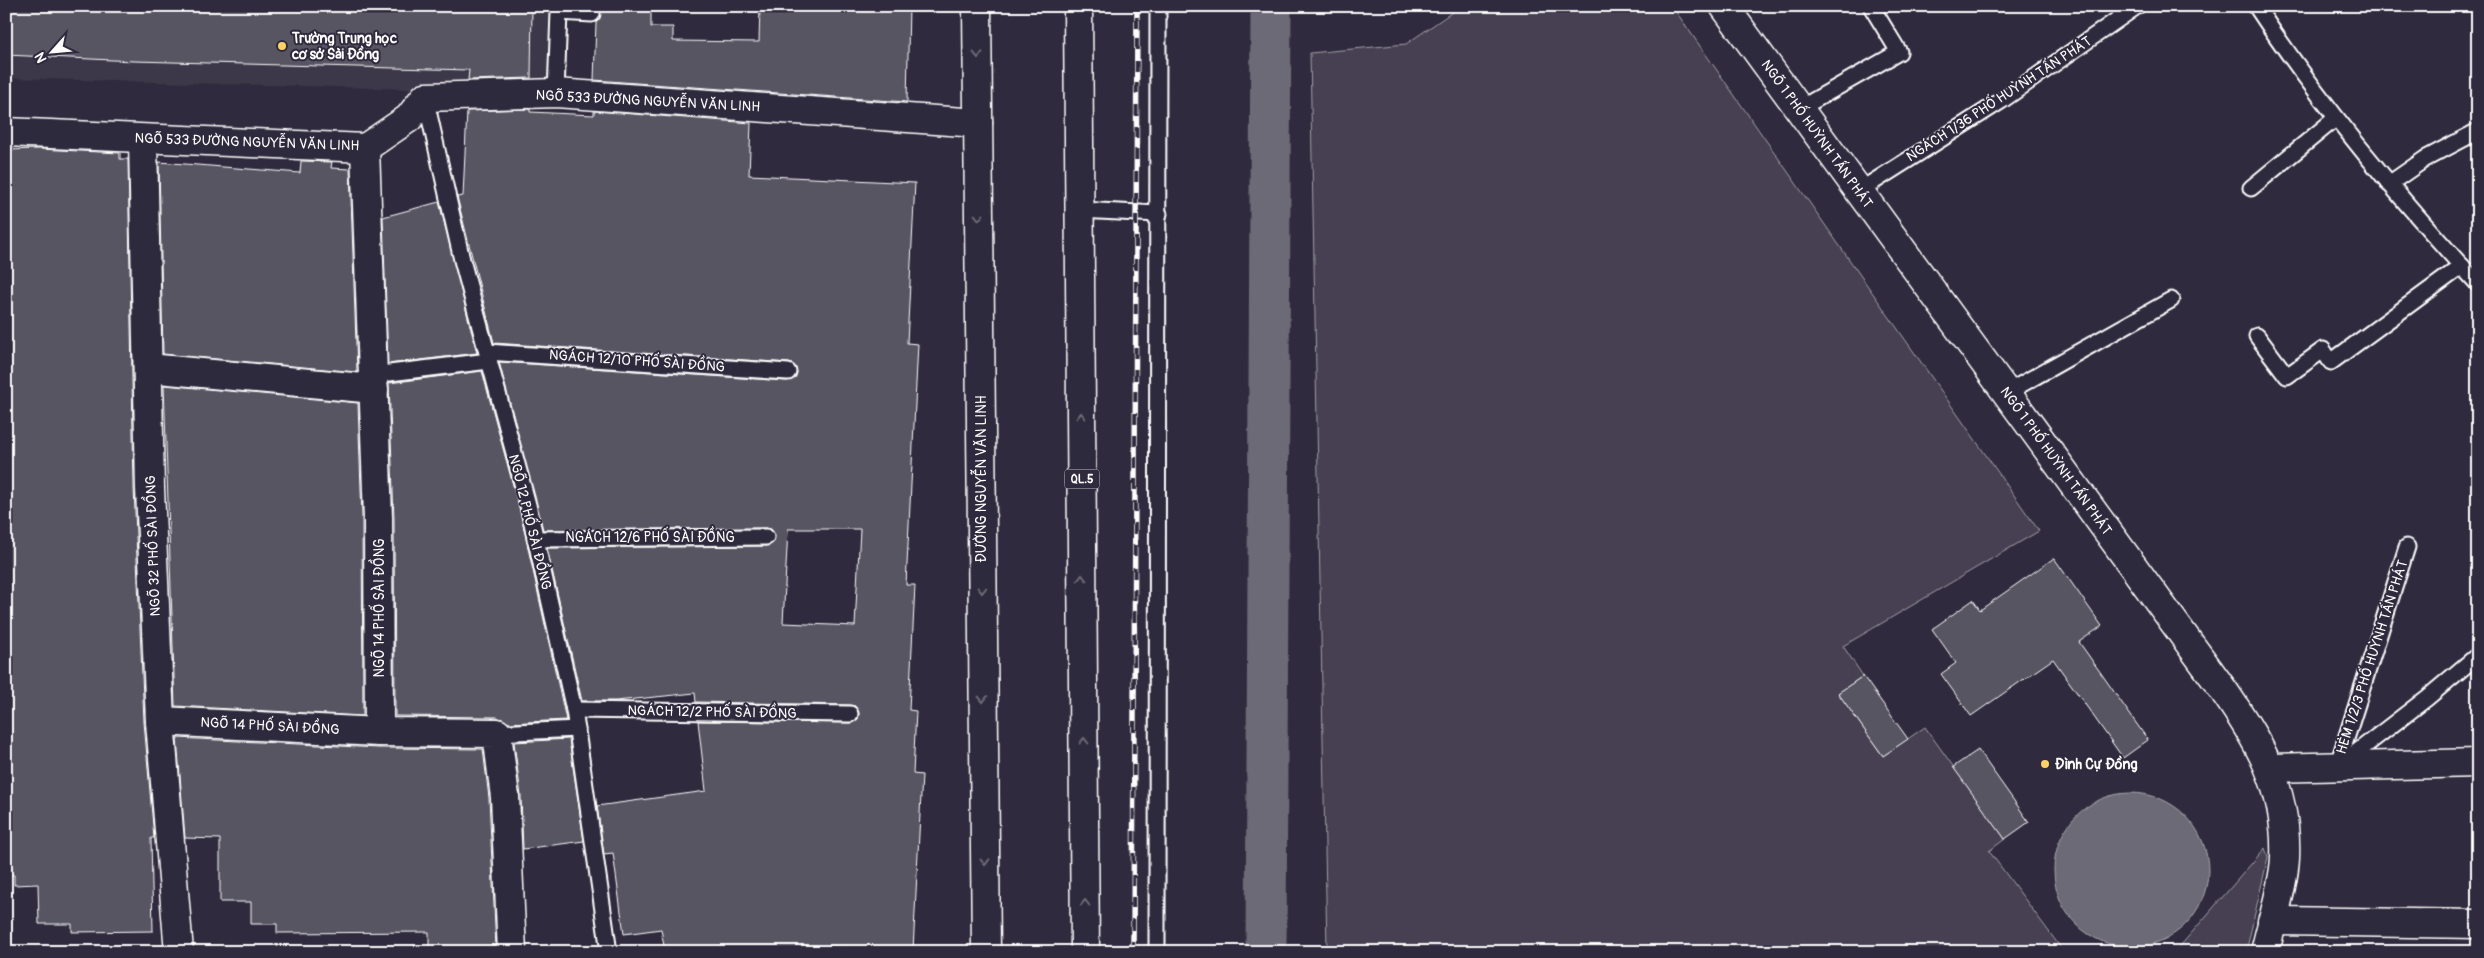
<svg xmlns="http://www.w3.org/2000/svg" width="2484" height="958" font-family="Pangolin,sans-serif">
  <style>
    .built { fill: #3c3749 }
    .green { fill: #464152; stroke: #a2a0a8 }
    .water { fill: #6d6a77; stroke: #a7a6ad }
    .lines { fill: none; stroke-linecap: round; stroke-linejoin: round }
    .canal { stroke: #6d6a77; stroke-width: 41 }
    .building { fill: #595564; stroke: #fff; fill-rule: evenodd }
    .lane-casing { stroke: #fff; stroke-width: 19 }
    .street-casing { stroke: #fff; stroke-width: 31 }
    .highway-casing { stroke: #fff; stroke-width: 31 }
    .lane { stroke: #2f2a3d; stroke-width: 15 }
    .street { stroke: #2f2a3d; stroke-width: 28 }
    .highway { stroke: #2f2a3d; stroke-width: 28 }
    .rail-casing { stroke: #fff; stroke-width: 5.5 }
    .rail { stroke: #2f2a3d; stroke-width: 4; stroke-dasharray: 11; stroke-linecap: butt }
    .oneway { stroke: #6d6a77 }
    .poi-dot { fill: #ffd166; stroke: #2f2a3d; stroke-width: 2 }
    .labels { text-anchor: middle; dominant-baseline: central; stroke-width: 4; stroke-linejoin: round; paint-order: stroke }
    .shield { fill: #2f2a3d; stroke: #c1bfc5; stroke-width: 1 }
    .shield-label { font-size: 12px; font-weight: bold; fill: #fff }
    .poi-label { font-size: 14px; font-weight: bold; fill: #fff; stroke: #2f2a3d; text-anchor: start }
    .street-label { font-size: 14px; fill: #fff; stroke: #2f2a3d }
  </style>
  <rect width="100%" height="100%" fill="#2f2a3d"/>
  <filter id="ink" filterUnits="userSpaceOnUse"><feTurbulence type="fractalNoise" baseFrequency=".02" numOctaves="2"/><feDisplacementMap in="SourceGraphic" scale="10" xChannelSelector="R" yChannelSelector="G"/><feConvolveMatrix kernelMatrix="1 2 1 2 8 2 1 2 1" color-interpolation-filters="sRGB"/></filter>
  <g filter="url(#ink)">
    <polygon class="built" points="6,6 592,6 559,13 556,93 6,78"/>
    <g class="green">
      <polygon points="1461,6 1672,6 2039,531 1843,646 1863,676 1838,693 1883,756 1925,727 2005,839 1989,851 2064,952 1327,952 1310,53 1406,44"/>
      <polygon points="2265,848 2268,857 2246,952 2175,952"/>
    </g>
    <circle class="water" cx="2131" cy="870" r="77"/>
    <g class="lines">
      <polyline class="canal" points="1266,952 1271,6"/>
    </g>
    <g class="building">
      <polygon points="6,6 532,6 531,78 468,80 469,70 134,61 6,55"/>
      <polygon points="601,6 651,6 651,27 673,27 673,41 759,42 760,6 909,6 907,102 594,80 596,23 600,18"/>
      <path d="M 530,109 L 530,112 L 594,115 L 594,111 L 751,123 L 749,175 L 915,183 L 907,343 L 918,344 L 906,585 L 915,585 L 909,710 L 916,711 L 913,774 L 922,775 L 913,951 L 828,946 L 828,952 L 665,952 L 661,929 L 624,934 L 613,853 L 604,854 L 597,806 L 706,791 L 698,721 L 850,723 L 858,719 L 859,714 L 855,706 L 850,705 L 696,702 L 695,693 L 616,701 L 582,701 L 547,548 L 766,546 L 774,542 L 775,536 L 771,529 L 766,528 L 543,530 L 499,362 L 787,381 L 795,378 L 797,372 L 794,365 L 789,363 L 494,343 L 457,197 L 463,196 L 467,111 ZM 788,529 L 860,529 L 855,626 L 783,623 Z"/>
      <polygon points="39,149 120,153 120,159 128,159 134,488 144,722 154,838 151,838 153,931 72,932 72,924 39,924 38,884 14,885 14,875 6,875 6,150"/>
      <polygon points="301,161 332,162 331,168 350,169 357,372 163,354 159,162 300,173"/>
      <polygon points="439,202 477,353 388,364 383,217"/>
      <polygon points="482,371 519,507 566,720 509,723 497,717 395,716 394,518 389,383"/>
      <polygon points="164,385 358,403 362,518 363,716 175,706"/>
      <polygon points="2054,558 2102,626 2079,642 2148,740 2123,758 2053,659 1971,716 1941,674 1956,663 1932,629 1973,600 1980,610"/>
      <polygon points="1863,676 1908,739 1883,756 1838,693"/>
      <polygon points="177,738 379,748 483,749 489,798 496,949 429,949 429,932 277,933 277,924 251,924 251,902 220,902 220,839 185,838"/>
      <polygon points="569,739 584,841 523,849 521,796 514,742"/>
      <polygon points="1978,750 2029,822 2005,839 1953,767"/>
    </g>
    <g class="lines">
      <defs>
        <g id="lane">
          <path d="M 2256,6 C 2321,105 2397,196 2478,284"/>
          <polyline points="556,93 559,12 592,14 592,6"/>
          <polyline points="425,97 462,260 528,505 574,710 609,952"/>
          <polyline points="1799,109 1899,52 1871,6"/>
          <polyline points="2389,184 2425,159 2478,131"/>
          <polyline points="2251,188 2336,118"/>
          <polyline points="1859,191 2001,101 2137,6"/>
          <polyline points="1079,210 1159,214"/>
          <polyline points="2257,336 2287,376 2323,350 2331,362 2462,266"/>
          <polyline points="487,352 788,372"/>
          <polyline points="373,375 489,361"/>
          <polyline points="2006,393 2171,300"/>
          <polyline points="535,539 766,537"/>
          <polyline points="574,710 850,714"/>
          <polyline points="497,733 577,729"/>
          <polyline points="2340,765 2427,698 2478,655"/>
          <polyline points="2337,767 2407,547"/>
          <polyline points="1157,952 1158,6"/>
        </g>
        <g id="street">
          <path d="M 1724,6 L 2219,684 C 2258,739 2288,788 2285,858 C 2284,884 2271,925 2265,952"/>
          <polyline points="6,132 365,148 409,118 425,97 556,93 978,123"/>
          <polyline points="143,139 150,488 160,721 179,952"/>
          <polyline points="365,148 378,518 379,732 497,733 505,797 512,952"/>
          <polyline points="148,368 374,389"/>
          <polyline points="160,721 379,732"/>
          <polyline points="2270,768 2478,763"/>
          <polyline points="2272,921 2478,924"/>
        </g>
        <g id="highway">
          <polyline points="977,6 986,952"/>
          <polyline points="1078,6 1085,952"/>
        </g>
      </defs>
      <use href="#lane" class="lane-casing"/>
      <use href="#street" class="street-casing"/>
      <use href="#highway" class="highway-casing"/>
      <use href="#lane" class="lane"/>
      <use href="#street" class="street"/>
      <use href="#highway" class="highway"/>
      <defs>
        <polyline id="rail" points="1133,952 1137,6"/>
      </defs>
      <use href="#rail" class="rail-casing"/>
      <use href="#rail" class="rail"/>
    </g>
    <defs><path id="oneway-chevron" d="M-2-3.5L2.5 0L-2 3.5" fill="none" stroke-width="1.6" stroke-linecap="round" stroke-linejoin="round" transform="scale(1.25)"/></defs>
    <g class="oneway">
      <use href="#oneway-chevron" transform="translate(978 55) rotate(89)"/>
      <use href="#oneway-chevron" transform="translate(979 217) rotate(90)"/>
      <use href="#oneway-chevron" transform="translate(1081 416) rotate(-90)"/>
      <use href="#oneway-chevron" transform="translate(1082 578) rotate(-90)"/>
      <use href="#oneway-chevron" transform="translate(982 590) rotate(90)"/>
      <use href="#oneway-chevron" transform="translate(983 699) rotate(89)"/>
      <use href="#oneway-chevron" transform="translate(1084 741) rotate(-90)"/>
      <use href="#oneway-chevron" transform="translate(985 862) rotate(89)"/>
      <use href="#oneway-chevron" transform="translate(1085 903) rotate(-90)"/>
    </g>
  </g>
  <g class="poi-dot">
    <circle cx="282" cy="46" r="5"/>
    <circle cx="2045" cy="764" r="5"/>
  </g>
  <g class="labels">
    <rect class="shield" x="1064.5" y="469.5" width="35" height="19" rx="4"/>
    <g class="shield-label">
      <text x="1082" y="479">QL.5</text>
    </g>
    <g class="poi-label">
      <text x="292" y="38">Trường Trung học<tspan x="292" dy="16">cơ sở Sài Đồng</tspan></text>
      <text x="2055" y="764">Đình Cự Đồng</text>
    </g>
    <g class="street-label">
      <text transform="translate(1999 99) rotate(-33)">NGÁCH 1/36 PHỐ HUỲNH TẤN PHÁT</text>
      <text transform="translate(648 101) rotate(3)">NGÕ 533 ĐƯỜNG NGUYỄN VĂN LINH</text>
      <text transform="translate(1817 134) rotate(54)">NGÕ 1 PHỐ HUỲNH TẤN PHÁT</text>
      <text transform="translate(247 142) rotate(2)">NGÕ 533 ĐƯỜNG NGUYỄN VĂN LINH</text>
      <text transform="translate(637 361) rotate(4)">NGÁCH 12/10 PHỐ SÀI ĐỒNG</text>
      <text transform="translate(2056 461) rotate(54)">NGÕ 1 PHỐ HUỲNH TẤN PHÁT</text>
      <text transform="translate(981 479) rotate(-90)">ĐƯỜNG NGUYỄN VĂN LINH</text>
      <text transform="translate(530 522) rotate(76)">NGÕ 12 PHỐ SÀI ĐỒNG</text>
      <text x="650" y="537">NGÁCH 12/6 PHỐ SÀI ĐỒNG</text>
      <text transform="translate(153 546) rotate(-92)">NGÕ 32 PHỐ SÀI ĐỒNG</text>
      <text transform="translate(379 608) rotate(-90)">NGÕ 14 PHỐ SÀI ĐỒNG</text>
      <text transform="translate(2372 657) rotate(-72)">HẺM 1/2/3 PHỐ HUỲNH TẤN PHÁT</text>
      <text transform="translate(712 712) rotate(1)">NGÁCH 12/2 PHỐ SÀI ĐỒNG</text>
      <text transform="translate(270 726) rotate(3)">NGÕ 14 PHỐ SÀI ĐỒNG</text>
    </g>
  </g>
  <rect width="2484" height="958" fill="none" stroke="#2f2a3d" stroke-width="25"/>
  <rect x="12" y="12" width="2459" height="933" fill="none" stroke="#fff" stroke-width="2" filter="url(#ink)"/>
  <g transform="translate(52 52) rotate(243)" stroke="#2f2a3d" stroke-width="4" paint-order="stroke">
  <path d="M0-4L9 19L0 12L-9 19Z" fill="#ffffff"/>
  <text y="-8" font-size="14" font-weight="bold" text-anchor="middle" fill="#ffffff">N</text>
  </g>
</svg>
